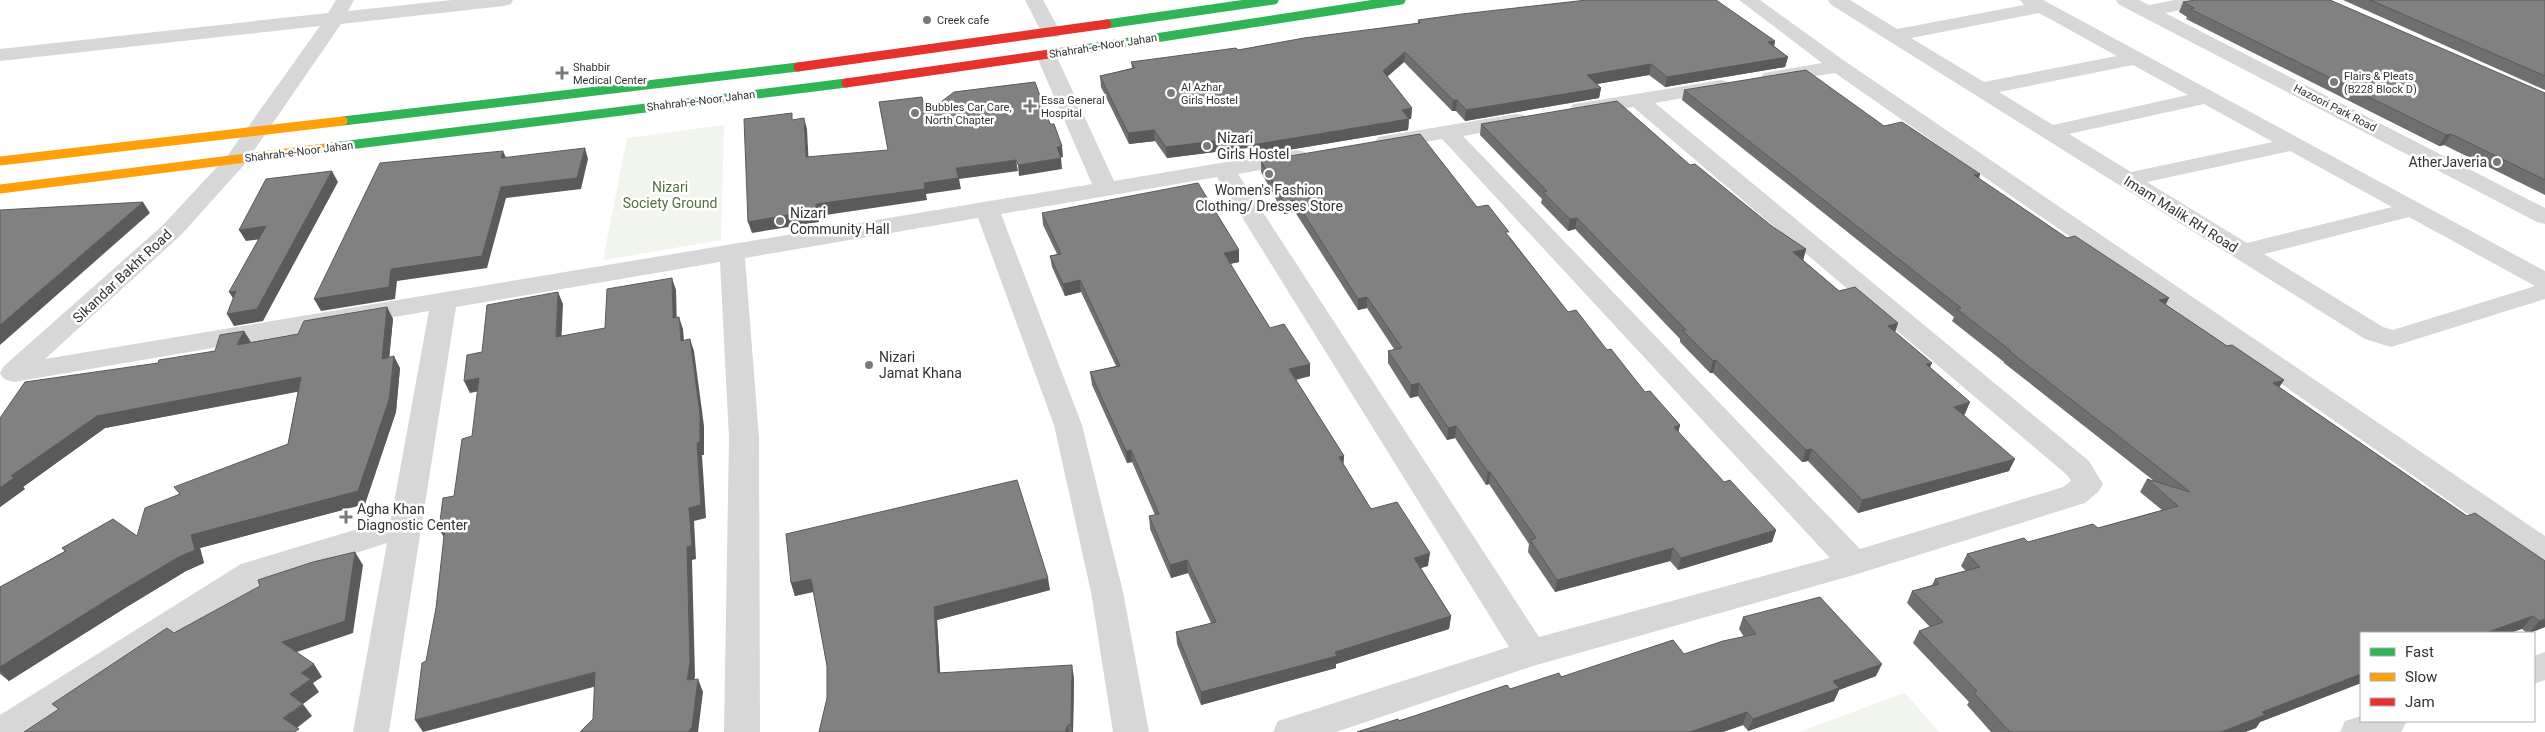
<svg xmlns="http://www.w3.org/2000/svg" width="2545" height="732" font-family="Roboto,sans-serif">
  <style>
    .green { fill: #f1f5ed }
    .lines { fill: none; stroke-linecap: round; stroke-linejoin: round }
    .street { fill: #d7d7d7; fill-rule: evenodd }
    .fast { stroke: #30b455; stroke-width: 9 }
    .slow { stroke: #ff9f0a; stroke-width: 9 }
    .jam { stroke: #e5322d; stroke-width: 9 }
    .wall { fill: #6f6f6f }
    .shaded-wall { fill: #5a5a5a }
    .building { fill: #818181; stroke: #5a5a5a }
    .poi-dot { fill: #7a7a7a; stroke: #fff; stroke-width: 2 }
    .labels { text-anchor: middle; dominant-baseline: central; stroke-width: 5; stroke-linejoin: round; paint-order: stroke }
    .far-poi-label { font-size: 11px; fill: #333; stroke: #fff; text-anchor: start }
    .far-street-label { font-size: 11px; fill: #333; stroke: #fff }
    .poi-label { font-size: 14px; fill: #333; stroke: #fff; text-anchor: start }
    .park-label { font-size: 14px; fill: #56703f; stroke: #fff }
    .street-label { font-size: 14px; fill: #333; stroke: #fff }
  </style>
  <rect width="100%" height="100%" fill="#fff"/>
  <g class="green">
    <polygon points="724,125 721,240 603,260 627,138"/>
    <polygon points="1905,693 1939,732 1799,732 1904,693"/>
  </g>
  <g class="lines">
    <g class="street">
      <polygon points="336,0 354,0 348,11 452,0 513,0 511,4 504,6 341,24 244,165 181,235 45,359 1092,184 1036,55 1039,51 1053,51 1056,55 1114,181 1297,150 1305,152 1308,157 1305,162 1238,174 1539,637 1830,558 1442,139 1386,149 1378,147 1375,142 1378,137 1516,114 1524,115 1527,120 1524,125 1463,136 1860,549 2063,487 2071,481 2067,475 1633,107 1581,115 1573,114 1570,109 1573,104 1581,103 1721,80 1728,82 1731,86 1728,90 1655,103 2089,461 2103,484 2099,491 2085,503 1854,575 1533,666 1336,732 1273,732 1278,721 1509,647 1217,177 1001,214 1082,425 1123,592 1149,732 1113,732 1091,592 1054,425 978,218 745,258 759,438 760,732 724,732 729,438 720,262 456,307 389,732 353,732 387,543 265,582 32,732 0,732 0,715 241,564 391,519 429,311 14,382 4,379 0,373 4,366 163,225 228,155 320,26 0,61 0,49 328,13"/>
      <polygon points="1025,0 1043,0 1061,33 1058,37 1044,37"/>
      <polygon points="1739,0 1760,0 1846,62 2545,536 2545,564 2534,560 1835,73 1771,83 1764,81 1761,77 1764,73 1822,63"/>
      <path d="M 1828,0 L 1850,0 L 1897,29 L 2024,5 L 2020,0 L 2043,0 L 2545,271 L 2545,299 L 2391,347 L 2365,339 L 1830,4 ZM 2039,13 L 2117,56 L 1984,82 L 1911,38 ZM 2133,65 L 2188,95 L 2053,125 L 1999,92 ZM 2204,104 L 2273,142 L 2131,172 L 2069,134 ZM 2290,151 L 2392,207 L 2247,243 L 2147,182 ZM 2409,217 L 2535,286 L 2393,330 L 2383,327 L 2264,254 Z"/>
      <polygon points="2116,0 2139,0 2149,5 2175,0 2214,0 2212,4 2165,13 2545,208 2545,224 2537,222 2118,4"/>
      <polygon points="2545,652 2545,680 2534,684 2534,656"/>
      <polygon points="2361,716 2361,721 2407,721 2401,732 2340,732 2345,721"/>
    </g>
    <g class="fast">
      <polyline points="1107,24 1274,0"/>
      <polyline points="1084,49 1401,0"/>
      <polyline points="343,121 798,67"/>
      <polyline points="333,147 846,83"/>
    </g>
    <g class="slow">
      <polyline points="0,161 343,121"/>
      <polyline points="0,189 333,147"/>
    </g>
    <g class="jam">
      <polyline points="798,67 1107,24"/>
      <polyline points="846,83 1084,49"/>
    </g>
  </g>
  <g class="wall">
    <polygon points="2343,0 2545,0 2545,90"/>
    <polygon points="2183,2 2545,93 2545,195 2444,145 2439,146 2186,19 2187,17 2179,12"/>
    <polygon points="1418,20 1775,41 1774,46 1788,57 1785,67 1665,87 1649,75 1597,84 1601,88 1599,98 1465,121 1456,111 1452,111 1404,62 1387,77 1412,108 1411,119 1409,119 1408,130 1252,156 1247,148 1167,158 1155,141 1129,144 1101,87 1100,76 1132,68 1131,62 1238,50 1418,24"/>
    <polygon points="1684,90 1884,126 1980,174 1979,179 2227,346 2284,380 2279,387 2467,516 2545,627 2530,633 2527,633 2522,629 2361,633 2361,683 2260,722 2256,728 2245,732 1991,732 1967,705 1969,702 1913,643 1919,631 1930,627 1907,603 1912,591 1932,585 1935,579 1966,571 1961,566 1967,554 2098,528 2162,510 2140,492 2147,479 2154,481 2004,363 2004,362 1952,321 1954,317 1682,100"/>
    <polygon points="1481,124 1690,165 1773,227 1806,249 1803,260 1839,291 1898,323 1895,332 1930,368 1965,414 1964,415 2009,471 1858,513 1808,461 1802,462 1713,373 1710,373 1680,342 1680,339 1575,229 1568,231 1541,203 1542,199 1480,135"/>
    <polygon points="1261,161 1477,207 1509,236 1568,312 1607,350 1645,392 1680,425 1678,432 1724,482 1776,530 1772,542 1678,570 1670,561 1555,592 1528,552 1529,544 1489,484 1486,485 1455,438 1447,440 1418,396 1410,398 1388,363 1388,351 1394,349 1367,308 1358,310 1295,212 1284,214 1261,172"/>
    <polygon points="1042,213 1239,262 1230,264 1270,328 1310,376 1296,380 1344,456 1343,465 1371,509 1428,566 1421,568 1451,616 1449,629 1336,664 1336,668 1201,705 1177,644 1176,632 1211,623 1188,573 1171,578 1150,529 1149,516 1155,515 1132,462 1127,463 1092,385 1090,372 1116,366 1081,292 1065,296 1052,267 1050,256 1057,254 1043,225"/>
    <polygon points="387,307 393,319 389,357 400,368 396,412 365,504 200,548 204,563 186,571 125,608 9,681 0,674 0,587 65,551 62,548 137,536 179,494 288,444 298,391 105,428 23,487 25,489 0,507 0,418 158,363 215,351 244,331 251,342 298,334"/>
    <polygon points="791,583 1050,590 937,620 940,673 1074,678 1073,732 819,732 827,698 827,666 814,592 795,596"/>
    <polygon points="1743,617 1876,676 1839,690 1834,701 1748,731 1743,725 1723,732 1357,732 1510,689 1561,677 1684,654 1744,637 1739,629"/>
  </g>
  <g class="shaded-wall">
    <polygon points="1775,41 1773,51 1768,42"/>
    <polygon points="1405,52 1404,62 1382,81 1383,71"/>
    <polygon points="1788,57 1785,67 1665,87 1667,77"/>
    <polygon points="1651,64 1649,75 1585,86 1587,75"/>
    <polygon points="1601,88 1599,98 1465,121 1466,110"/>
    <polygon points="1453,100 1457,100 1456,111 1452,111"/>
    <polygon points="1412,108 1411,119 1401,120 1402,110"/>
    <polygon points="804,118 807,129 809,168 806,157"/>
    <polygon points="1409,119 1408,130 1252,156 1252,145"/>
    <polygon points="1154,130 1155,141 1129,144 1128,133"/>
    <polygon points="2451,134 2444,145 2439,146 2446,135"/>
    <polygon points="1247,137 1247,148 1167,158 1166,147"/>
    <polygon points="1062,146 1063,157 1058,158 1057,147"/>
    <polygon points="585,148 588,159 581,189 506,198 487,268 397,281 395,299 321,311 314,299 391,269 501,187"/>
    <polygon points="503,151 508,162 501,158"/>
    <polygon points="1061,158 1062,169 1019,176 1018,165"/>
    <polygon points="1016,160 1018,171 959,179 961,189 926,194 927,200 819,216 819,222 752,233 748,222 816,204 924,183 956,168"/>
    <polygon points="332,171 338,182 263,321 234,326 227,314"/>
    <polygon points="1980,174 1976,185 1974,175"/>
    <polygon points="1295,200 1295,212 1284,214 1284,202"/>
    <polygon points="143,202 150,213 0,345 0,325"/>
    <polygon points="1577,218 1575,229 1568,231 1570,219"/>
    <polygon points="266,226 272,238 246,241 239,230"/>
    <polygon points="1806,249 1803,261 1793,252"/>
    <polygon points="1239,250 1239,262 1224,265 1224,253"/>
    <polygon points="672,278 676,290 677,330 673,318"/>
    <polygon points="1080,280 1081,292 1065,296 1063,284"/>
    <polygon points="236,291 236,303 229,292"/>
    <polygon points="558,292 563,304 561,349 556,337"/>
    <polygon points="1367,297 1367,308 1358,310 1358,299"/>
    <polygon points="2169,298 2163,310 2159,300"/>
    <polygon points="387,307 393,319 388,371 382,359"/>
    <polygon points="679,317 683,329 685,353 681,341"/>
    <polygon points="1898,323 1894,335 1888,326"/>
    <polygon points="244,331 251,343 237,345"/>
    <polygon points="690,339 694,351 704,426 704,455 702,455 706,518 694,521 696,559 692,560 695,676 692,693 687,680 687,547 689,508"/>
    <polygon points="394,356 400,368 396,412 365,504 200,548 204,563 186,571 125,608 9,681 0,671 0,667 191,535"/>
    <polygon points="1716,360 1713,373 1710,373 1713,361"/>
    <polygon points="1932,363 1927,375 1926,364"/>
    <polygon points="1310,364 1310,376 1289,381 1289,369"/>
    <polygon points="301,377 307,390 105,428 23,487 25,489 0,507 0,488 11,476 97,416"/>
    <polygon points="479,378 485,390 470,393 464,381"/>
    <polygon points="2284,380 2276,392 2273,383"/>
    <polygon points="1419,383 1418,396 1410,398 1411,385"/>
    <polygon points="1970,402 1965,414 1949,419 1954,407"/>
    <polygon points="1680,425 1677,438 1674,427"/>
    <polygon points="1456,426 1455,438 1447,440 1448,428"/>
    <polygon points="1812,449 1808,461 1802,462 1806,450"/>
    <polygon points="1131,450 1132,462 1127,463 1126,451"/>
    <polygon points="1344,456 1343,468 1339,457"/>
    <polygon points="2015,459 2009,471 1858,513 1862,500"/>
    <polygon points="1488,472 1490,472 1489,484 1486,485"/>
    <polygon points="445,527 446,541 439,529"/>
    <polygon points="1776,530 1772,542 1678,570 1681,558"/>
    <polygon points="1673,548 1670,561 1555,592 1557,580"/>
    <polygon points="355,552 363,565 353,633 291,654 282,642"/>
    <polygon points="1430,553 1428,566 1413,570 1414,558"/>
    <polygon points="1187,560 1188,573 1171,578 1170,565"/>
    <polygon points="1048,578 1050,590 937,620 941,686 938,673 934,607"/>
    <polygon points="811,579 815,591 795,596 791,583"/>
    <polygon points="1451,616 1449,629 1336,664 1336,668 1201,705 1201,692"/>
    <polygon points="2533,616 2522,629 2510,633 2485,633"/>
    <polygon points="2545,619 2545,627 2529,633 2539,621"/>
    <polygon points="314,664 322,677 313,683 319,692 299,707 290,694 301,673"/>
    <polygon points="1882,664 1876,676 1839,690 1834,701 1748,731 1753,719 1833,681"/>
    <polygon points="1072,665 1074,678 1073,732 1072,732 1071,725"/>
    <polygon points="595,672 601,685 423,732 415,720"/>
    <polygon points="2361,674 2361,683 2260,722 2256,728 2245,732 2221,732 2262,712"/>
    <polygon points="698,679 703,692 698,732 688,732"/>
    <polygon points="303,704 312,716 293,731 283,718"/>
    <polygon points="1747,712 1743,725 1723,732 1690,732"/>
    <polygon points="1068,725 1069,732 1065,732"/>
  </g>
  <g class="building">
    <polygon points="1587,0 1716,0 1775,41 1768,42 1788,57 1667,77 1651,64 1587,75 1601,88 1466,110 1457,100 1453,100 1405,52 1383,71 1412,108 1402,110 1409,119 1252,145 1247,137 1166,147 1154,130 1128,133 1100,76 1135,68 1131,62 1236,48 1238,50 1304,38 1420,23 1418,20 1462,14"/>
    <polygon points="2195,0 2330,0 2545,93 2545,180 2451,134 2446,135 2190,9 2194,8 2183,2"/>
    <polygon points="2370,0 2545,0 2545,76"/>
    <polygon points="1806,70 1884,126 1902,122 1980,174 1974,175 2067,238 2075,236 2169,298 2159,300 2227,346 2232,345 2284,380 2273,383 2467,516 2475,513 2545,561 2545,619 2539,621 2533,616 2485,633 2361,633 2361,674 2262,712 2265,715 2221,732 2010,732 1974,693 1977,691 1919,631 1943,622 1912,591 1939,584 1935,579 1980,567 1967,554 2024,538 2028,542 2093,524 2098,528 2178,506 2147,479 2190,492 2009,351 2011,351 1957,309 1961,308 1684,90"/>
    <polygon points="1035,82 1050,124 1054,124 1062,146 1057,147 1061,158 1018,165 1016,160 956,168 959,178 924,183 925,189 816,204 816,210 748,222 744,119 792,113 792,120 804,118 806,157 888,150 879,102 922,97 925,114 954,92"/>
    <polygon points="1617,101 1690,165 1695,164 1773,227 1806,249 1793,252 1839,291 1855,287 1898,323 1888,326 1932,363 1926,364 1970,402 1954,407 2015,459 1862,500 1812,449 1806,450 1716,360 1713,361 1682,330 1686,330 1577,218 1570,219 1543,192 1547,191 1481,124"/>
    <polygon points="1420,134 1477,207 1488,205 1509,232 1505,232 1568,312 1576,310 1607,350 1611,349 1645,392 1650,391 1680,425 1674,427 1724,482 1730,480 1776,530 1681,558 1673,548 1557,580 1530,540 1536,538 1490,472 1488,472 1456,426 1448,428 1419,383 1411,385 1388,351 1402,348 1367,297 1358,299 1295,200 1284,202 1261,161"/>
    <polygon points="585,148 577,178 501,187 482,256 391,269 389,287 314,299 380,163 503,151 501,158"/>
    <polygon points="332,171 257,309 227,314 236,291 229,292 266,226 239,230 266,179"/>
    <polygon points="1198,183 1239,250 1224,253 1242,283 1270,328 1284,324 1310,364 1289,369 1344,456 1339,457 1371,509 1397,502 1430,553 1414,558 1451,616 1335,652 1337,656 1201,692 1176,632 1216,622 1187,560 1170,565 1149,516 1159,514 1131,450 1126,451 1090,372 1120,366 1080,280 1063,284 1050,256 1061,254 1042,213"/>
    <polygon points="143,202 0,325 0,210"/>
    <polygon points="672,278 673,318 679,317 681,341 690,339 700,414 700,442 697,443 701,505 689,508 692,546 687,547 690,663 687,680 698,679 692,727 688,732 580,732 593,719 595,672 415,720 422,663 426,661 436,608 445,527 439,529 443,498 454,496 462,439 472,436 479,378 464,381 467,355 482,352 487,305 558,292 556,337 605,328 607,289"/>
    <polygon points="387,307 382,359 394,356 389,400 358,491 191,535 195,550 177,558 115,595 0,667 0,587 66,551 62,548 113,519 137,536 145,508 180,494 174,487 288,444 301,377 97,416 11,476 15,477 0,488 0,418 25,382 158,363 159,360 215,351 220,335 244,331 237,345 298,334 304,321"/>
    <polygon points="1017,480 1048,578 934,607 938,673 1072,665 1071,725 1068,725 1065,732 819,732 827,698 827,666 811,579 791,583 786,534"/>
    <polygon points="355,552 345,621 282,642 314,664 301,673 311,679 290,694 303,704 283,718 299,729 295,732 24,732 59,709 52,704 167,628 174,633 260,586 258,580 313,562"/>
    <polygon points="1820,597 1882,664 1833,681 1839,688 1753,719 1747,712 1690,732 1357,732 1398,719 1399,721 1507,685 1510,689 1559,673 1561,677 1673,640 1684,654 1723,641 1756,634 1743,617"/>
  </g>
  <g class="poi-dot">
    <circle cx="927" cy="20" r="5"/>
    <path d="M559.5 65.5h5v5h5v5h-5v5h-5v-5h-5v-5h5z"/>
    <circle cx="2334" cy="82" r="5"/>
    <circle cx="1171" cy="93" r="5"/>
    <path d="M1027.5 98.5h5v5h5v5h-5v5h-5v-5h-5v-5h5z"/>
    <circle cx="915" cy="113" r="5"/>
    <circle cx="1207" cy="146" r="5"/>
    <circle cx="2497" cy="162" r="5"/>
    <circle cx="1269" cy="174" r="5"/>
    <circle cx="780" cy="221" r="5"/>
    <circle cx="869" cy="365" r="5"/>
    <path d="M343.5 509.5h5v5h5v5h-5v5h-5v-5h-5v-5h5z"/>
  </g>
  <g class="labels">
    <g class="far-poi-label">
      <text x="937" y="20">Creek cafe</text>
      <text x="573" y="67">Shabbir<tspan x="573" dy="13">Medical Center</tspan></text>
      <text x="2344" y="76">Flairs &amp; Pleats<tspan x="2344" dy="13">(B228 Block D)</tspan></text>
      <text x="1181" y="87">Al Azhar<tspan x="1181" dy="13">Girls Hostel</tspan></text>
      <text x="1041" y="100">Essa General<tspan x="1041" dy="13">Hospital</tspan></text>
      <text x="925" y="107">Bubbles Car Care,<tspan x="925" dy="13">North Chapter</tspan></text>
    </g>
    <g class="far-street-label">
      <text transform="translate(1103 46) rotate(-9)">Shahrah-e-Noor Jahan</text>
      <text transform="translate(701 101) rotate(-7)">Shahrah-e-Noor Jahan</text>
      <text transform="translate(2335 108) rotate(27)">Hazoori Park Road</text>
      <text transform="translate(299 152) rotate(-7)">Shahrah-e-Noor Jahan</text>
    </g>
    <g class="poi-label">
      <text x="1217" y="138">Nizari<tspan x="1217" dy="16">Girls Hostel</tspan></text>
      <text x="2487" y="162" text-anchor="end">AtherJaveria</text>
      <text x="1269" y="190" text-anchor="middle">Women's Fashion<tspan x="1269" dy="16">Clothing/ Dresses Store</tspan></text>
      <text x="790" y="213">Nizari<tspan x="790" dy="16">Community Hall</tspan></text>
      <text x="879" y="357">Nizari<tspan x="879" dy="16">Jamat Khana</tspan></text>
      <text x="357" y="509">Agha Khan<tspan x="357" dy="16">Diagnostic Center</tspan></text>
    </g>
    <g class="park-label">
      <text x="670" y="187">Nizari<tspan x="670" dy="16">Society Ground</tspan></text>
    </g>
    <g class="street-label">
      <text transform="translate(2181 214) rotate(32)">Imam Malik RH Road</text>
      <text transform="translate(122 276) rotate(-43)">Sikandar Bakht Road</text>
    </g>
  </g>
  <rect x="2360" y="632" width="175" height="90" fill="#ffffff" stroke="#adadad"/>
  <rect x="2370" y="648" width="25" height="8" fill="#30b455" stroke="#adadad"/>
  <text x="2405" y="657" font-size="15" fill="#333333">Fast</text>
  <rect x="2370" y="673" width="25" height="8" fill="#ff9f0a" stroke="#adadad"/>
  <text x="2405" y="682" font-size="15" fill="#333333">Slow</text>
  <rect x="2370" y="698" width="25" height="8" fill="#e5322d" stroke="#adadad"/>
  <text x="2405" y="707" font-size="15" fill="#333333">Jam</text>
</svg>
